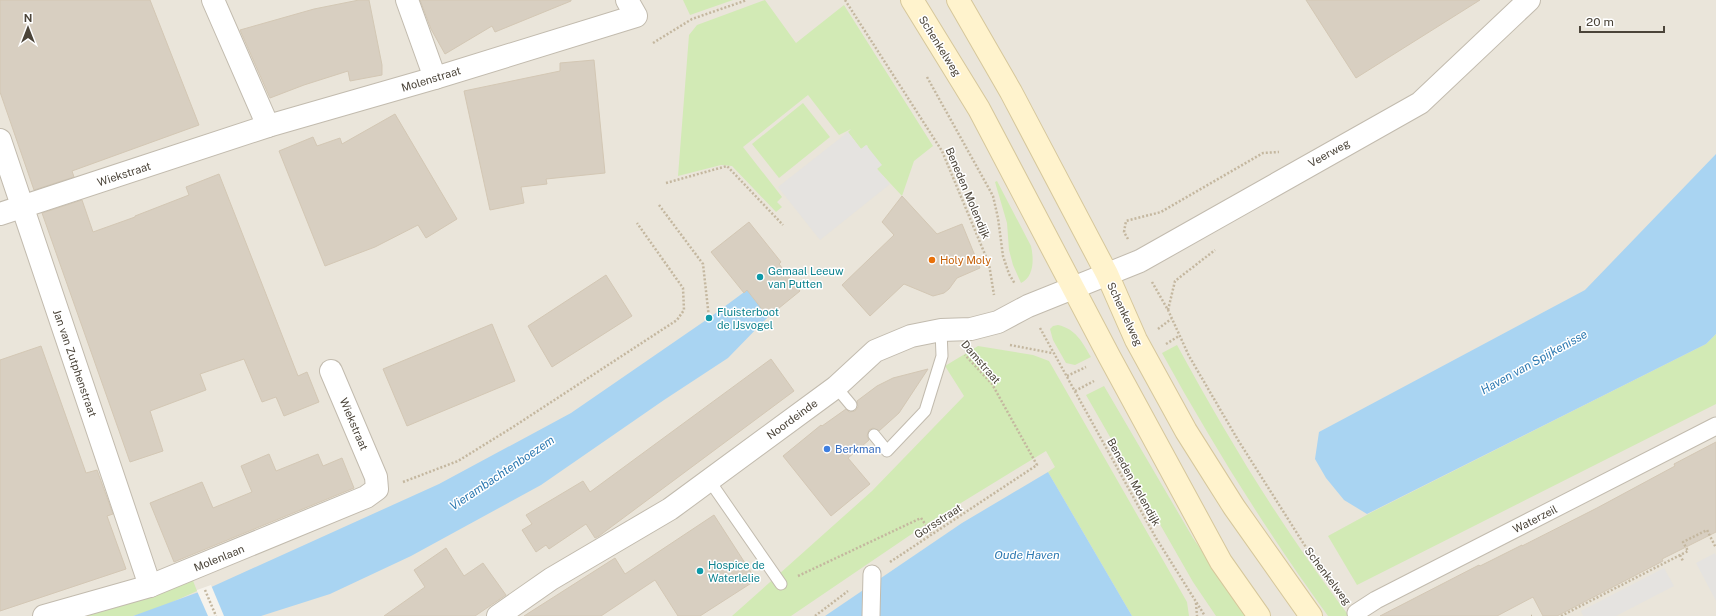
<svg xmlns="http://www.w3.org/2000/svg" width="1716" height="616" font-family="'Public Sans',sans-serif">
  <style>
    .residential { fill: #eae5da }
    .green { fill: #d2eab5 }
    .parking { fill: #e5e3e0 }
    .water { fill: #a9d4f2 }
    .pier { fill: #f6f3ec }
    .building { fill: #d8cfc1; stroke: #d3c7b4 }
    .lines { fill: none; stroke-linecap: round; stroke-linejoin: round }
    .service-casing { stroke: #c2bbae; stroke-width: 13 }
    .pedestrian-casing { stroke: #c2bbae; stroke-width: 19 }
    .minor-casing { stroke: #c2bbae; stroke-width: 24 }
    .secondary-casing { stroke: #d6c79b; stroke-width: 24 }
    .path { stroke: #c4b79f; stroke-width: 2.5; stroke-dasharray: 2 2; stroke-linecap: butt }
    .service { stroke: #fff; stroke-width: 11 }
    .pedestrian { stroke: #fff; stroke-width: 17 }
    .minor { stroke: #fff; stroke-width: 22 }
    .secondary { stroke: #fff3cd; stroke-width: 22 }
    .food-dot { fill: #e8710a; stroke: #fff; stroke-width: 1.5 }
    .culture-dot { fill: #0f9aa8; stroke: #fff; stroke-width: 1.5 }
    .shop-dot { fill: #3f7fe0; stroke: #fff; stroke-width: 1.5 }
    .labels { text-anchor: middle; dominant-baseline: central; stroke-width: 3; stroke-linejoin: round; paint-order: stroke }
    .street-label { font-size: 11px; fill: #4b4439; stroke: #fff }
    .food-label { font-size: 11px; fill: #c56008; stroke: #fff; text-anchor: start }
    .culture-label { font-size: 11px; fill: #0d838f; stroke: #fff; text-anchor: start }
    .shop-label { font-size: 11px; fill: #366cbe; stroke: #fff; text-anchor: start }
    .water-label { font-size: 12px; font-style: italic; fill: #2e7ab2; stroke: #fff }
  </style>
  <rect width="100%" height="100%" fill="#f6f3ec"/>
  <rect class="residential" x="0" y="0" width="1716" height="616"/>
  <g class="green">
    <polygon points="683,0 733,0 690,15"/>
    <polygon points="765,0 796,43 844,5 933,146 914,161 902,196 877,169 867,145 861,149 848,132 851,129 839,135 808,95 743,147 782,197 777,202 782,207 776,212 732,166 721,165 678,176 689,35 697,25"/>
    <polygon points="803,103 830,137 779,178 752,144"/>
    <path d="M 997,181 L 1031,246 C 1034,259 1034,277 1021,283 L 1013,265 L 1009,250 L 1007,223 L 995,182 Z"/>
    <path d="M 1058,325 C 1076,329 1082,342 1091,357 L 1075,365 L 1066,363 L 1053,340 L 1050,329 L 1053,326 Z"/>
    <polygon points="1716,334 1716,404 1357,585 1328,536 1372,512 1706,344"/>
    <path d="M 1177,345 C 1228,439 1284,531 1349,616 L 1328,616 C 1267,532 1212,444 1162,353 Z"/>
    <polygon points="978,346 1033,355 1049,361 1187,602 1189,616 1132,616 1048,472 1055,467 1046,451 925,525 791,616 732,616 872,491 964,396 945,366"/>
    <polygon points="1104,386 1193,538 1246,616 1216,616 1193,582 1086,395"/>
    <polygon points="192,578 197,591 159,608 133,616 80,616"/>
  </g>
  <g class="parking">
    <polygon points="848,132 861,149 866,145 882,165 877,169 890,184 820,240 778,187"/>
    <polygon points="1715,553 1716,556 1716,601 1696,563"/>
    <polygon points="1664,568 1674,586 1616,616 1583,616 1581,611"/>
  </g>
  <g class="water">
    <polygon points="1716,154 1716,334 1706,344 1367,514 1344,500 1326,478 1315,459 1319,432 1585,290"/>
    <polygon points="747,290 768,317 728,358 664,400 541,485 411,556 330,594 261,616 133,616 207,589 439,484 571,413 709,318"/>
    <polygon points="1048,472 1132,616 825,616 962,523"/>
  </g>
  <polygon class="pier" points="211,585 224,616 208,616 197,591 197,590"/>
  <g class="building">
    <polygon points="0,0 150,0 199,125 72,171 74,177 34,190 0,92"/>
    <polygon points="359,0 369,0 382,65 382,75 350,81 348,71 304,85 270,98 240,30 314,9"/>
    <polygon points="420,0 571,0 571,1 495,32 492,26 445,54 431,29"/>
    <polygon points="1306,0 1480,0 1356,78"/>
    <polygon points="594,60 605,173 546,179 547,184 521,187 524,203 490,210 464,91 560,71 560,63"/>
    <polygon points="395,114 457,219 426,238 418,225 375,247 325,266 279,151 313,137 317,146 340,138 342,144"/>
    <polygon points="219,174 298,376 307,372 319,402 284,416 276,397 262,402 244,359 200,374 206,390 150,411 163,451 130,462 42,213 82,200 93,232 135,217 135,216 189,195 186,187"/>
    <polygon points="902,196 937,234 962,224 980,268 957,278 949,289 944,293 933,296 904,284 870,316 842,285 894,235 882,222"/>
    <polygon points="749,222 781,262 779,264 800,291 768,317 747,290 744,293 711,252"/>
    <polygon points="606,275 632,316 552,367 528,326"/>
    <polygon points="492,324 515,381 407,426 383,369"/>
    <polygon points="41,346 86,473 97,470 113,514 107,516 126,569 0,611 0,360"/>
    <polygon points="771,359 794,391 599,536 595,538 586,524 549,549 546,545 536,552 522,530 532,524 526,515 583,481 590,492"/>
    <polygon points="928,369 899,413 879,431 873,428 869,430 867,436 869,440 848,458 870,484 831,516 783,456 821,425 822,426 846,409 849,412 855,411 858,407 857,401 877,386 893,378"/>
    <polygon points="1716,442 1716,532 1662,559 1663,561 1636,575 1557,616 1543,616 1533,597 1497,616 1380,616 1479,565 1480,566 1522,545 1522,546 1597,508 1675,466 1674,464"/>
    <polygon points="269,454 276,471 318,454 323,466 342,458 354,488 174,562 150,503 202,482 213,508 252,492 241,466"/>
    <polygon points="714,515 756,580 700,616 678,616 655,580 601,616 524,616 615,558 625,574"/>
    <polygon points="446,548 464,576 483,563 506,595 475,616 384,616 425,587 414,570"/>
  </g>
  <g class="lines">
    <defs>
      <g id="service">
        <polyline points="836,387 851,405"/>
        <polyline points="874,435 887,451 925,411 942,356 941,330"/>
        <polyline points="709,480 781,584"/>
      </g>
      <g id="pedestrian">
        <polyline points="1356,613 1376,600 1716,426"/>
        <polyline points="871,616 872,574"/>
      </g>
      <g id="minor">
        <polyline points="213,0 268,126"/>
        <polyline points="407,0 435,78"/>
        <polyline points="0,140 150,586"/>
        <polyline points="0,214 268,126 435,78 636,16 627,0"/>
        <polyline points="44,616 150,586 366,497 377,489 376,477 331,371"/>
        <polyline points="498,616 551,579 670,509 836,387 875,351 911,336 941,330 971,329 998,322 1028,306 1140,261 1420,103 1529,0"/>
      </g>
      <g id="secondary">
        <polyline points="912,0 979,109 1109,356 1221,562 1259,616"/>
        <polyline points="958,0 1011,92 1107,274 1136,340 1186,431 1234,507 1311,616"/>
      </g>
    </defs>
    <use href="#service" class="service-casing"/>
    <use href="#pedestrian" class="pedestrian-casing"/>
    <use href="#minor" class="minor-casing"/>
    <use href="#secondary" class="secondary-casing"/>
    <g class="path">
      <polyline points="845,0 942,151 989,264 994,295"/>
      <polyline points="653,43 692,19 747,0"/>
      <polyline points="927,77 993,196 998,218 1003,256 1009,274 1015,284"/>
      <polyline points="666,183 727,166 783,225"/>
      <polyline points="659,205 703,264 709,318"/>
      <polyline points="1128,239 1124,232 1126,221 1161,212 1263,153 1279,152"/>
      <polyline points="1152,282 1168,310 1189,356 1238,440 1314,560 1342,595"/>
      <polyline points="1168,310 1175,281 1215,250"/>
      <polyline points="1040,328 1156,538 1205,616"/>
      <polyline points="1158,329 1171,319"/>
      <polyline points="1166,344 1179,336"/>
      <polyline points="1010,345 1052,353"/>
      <polyline points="1067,376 1086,367"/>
      <polyline points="1075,391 1094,381"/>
      <polyline points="403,482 458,461 513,427 677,320 684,310 683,288 637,223"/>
      <polyline points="1680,555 1683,561"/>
      <polyline points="890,562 1037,465 992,384 965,355"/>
      <polyline points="798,576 921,518 932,534"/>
      <polyline points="205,590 216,616"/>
      <polyline points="1196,603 1197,616"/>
      <polyline points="815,616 848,591"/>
      <polyline points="1531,616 1532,616"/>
      <polyline points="1561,616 1688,551 1683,542 1707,530 1716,548"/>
    </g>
    <use href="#service" class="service"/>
    <use href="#pedestrian" class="pedestrian"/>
    <use href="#minor" class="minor"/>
    <use href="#secondary" class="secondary"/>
  </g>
  <circle class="food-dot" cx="932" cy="260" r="4"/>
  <g class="culture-dot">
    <circle cx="760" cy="277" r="4"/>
    <circle cx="709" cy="318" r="4"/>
    <circle cx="700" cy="571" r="4"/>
  </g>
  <circle class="shop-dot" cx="827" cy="449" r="4"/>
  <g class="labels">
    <g class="street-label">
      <text transform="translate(940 46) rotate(58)">Schenkelweg</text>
      <text transform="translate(431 79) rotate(-17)">Molenstraat</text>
      <text transform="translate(1329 153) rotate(-29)">Veerweg</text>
      <text transform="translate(124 174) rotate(-18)">Wiekstraat</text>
      <text transform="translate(968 193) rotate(67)">Beneden Molendijk</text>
      <text transform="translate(1125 314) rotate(65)">Schenkelweg</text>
      <text transform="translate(981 362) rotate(49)">Damstraat</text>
      <text transform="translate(75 363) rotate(71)">Jan van Zutphenstraat</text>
      <text transform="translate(792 419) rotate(-36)">Noordeinde</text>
      <text transform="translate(354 424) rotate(67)">Wiekstraat</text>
      <text transform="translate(1134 482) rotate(61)">Beneden Molendijk</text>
      <text transform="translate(1535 519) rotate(-27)">Waterzeil</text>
      <text transform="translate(938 521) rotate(-33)">Gorsstraat</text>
      <text transform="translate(219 558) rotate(-22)">Molenlaan</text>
      <text transform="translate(1328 576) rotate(53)">Schenkelweg</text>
    </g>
    <g class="food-label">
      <text x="940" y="260">Holy Moly</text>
    </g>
    <g class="culture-label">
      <text x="768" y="271">Gemaal Leeuw<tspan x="768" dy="13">van Putten</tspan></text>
      <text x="717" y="312">Fluisterboot<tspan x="717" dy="13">de IJsvogel</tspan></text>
      <text x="708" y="565">Hospice de<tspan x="708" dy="13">Waterlelie</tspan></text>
    </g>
    <g class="shop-label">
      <text x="835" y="449">Berkman</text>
    </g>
    <g class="water-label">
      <text transform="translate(1534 362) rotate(-29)">Haven van Spijkenisse</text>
      <text transform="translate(502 473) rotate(-34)">Vierambachtenboezem</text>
      <text x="1027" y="555">Oude Haven</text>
    </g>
  </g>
  <g transform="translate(28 28)" stroke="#ffffff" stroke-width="3" paint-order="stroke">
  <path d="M0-3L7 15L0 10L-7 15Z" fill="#4b4439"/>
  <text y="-6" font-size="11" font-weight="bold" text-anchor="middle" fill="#4b4439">N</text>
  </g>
  <path d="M1580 26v6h84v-6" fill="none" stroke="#4b4439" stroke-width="2"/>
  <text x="1586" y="26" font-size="12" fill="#4b4439" stroke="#ffffff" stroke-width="3" paint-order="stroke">20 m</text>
</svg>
